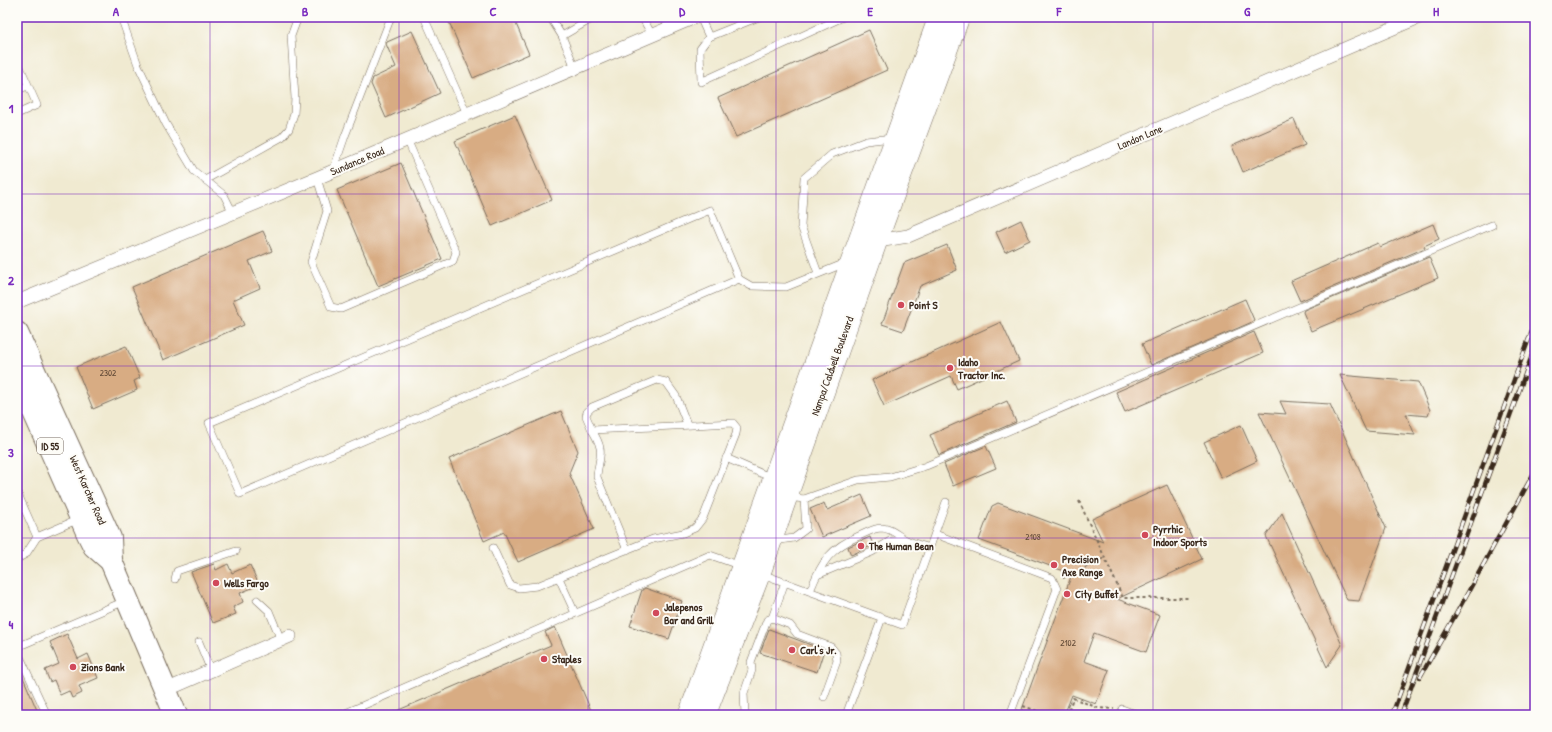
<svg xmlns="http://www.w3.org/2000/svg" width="1552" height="732" font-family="'Patrick Hand',sans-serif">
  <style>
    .building { fill: #d8ac83 }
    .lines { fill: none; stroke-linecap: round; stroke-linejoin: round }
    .service-casing { stroke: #7a6d5d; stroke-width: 8 }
    .minor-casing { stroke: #7a6d5d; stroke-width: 14 }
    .primary-casing { stroke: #7a6d5d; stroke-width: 22 }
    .trunk-casing { stroke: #7a6d5d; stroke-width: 24 }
    .path { stroke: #7a6d5d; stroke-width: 2; stroke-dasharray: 3 3; stroke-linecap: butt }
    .service { stroke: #fff; stroke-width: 7 }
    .minor { stroke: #fff; stroke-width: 13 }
    .primary { stroke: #fff; stroke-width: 21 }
    .trunk { stroke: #fff; stroke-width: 22 }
    .rail-casing { stroke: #3b2a1e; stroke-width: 4.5 }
    .rail { stroke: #fdfcf7; stroke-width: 3; stroke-dasharray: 9; stroke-linecap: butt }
    .grid { fill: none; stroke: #7b2cbf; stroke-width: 1; stroke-opacity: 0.55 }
    .poi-dot { fill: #d1495b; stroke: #fdfcf7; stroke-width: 1.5 }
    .labels { text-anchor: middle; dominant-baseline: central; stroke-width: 4; stroke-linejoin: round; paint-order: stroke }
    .number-label { font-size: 9px; fill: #624a37 }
    .shield { fill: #fdfcf7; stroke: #75695f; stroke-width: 1 }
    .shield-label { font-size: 10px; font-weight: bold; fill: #3b2a1e }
    .street-label { font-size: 11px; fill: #3b2a1e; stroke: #fdfcf7 }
    .poi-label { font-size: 11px; font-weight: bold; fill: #3b2a1e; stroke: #fdfcf7; text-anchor: start }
    .neatline { fill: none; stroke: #7b2cbf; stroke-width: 1.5 }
    .grid-label { font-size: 13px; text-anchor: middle; font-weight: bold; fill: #7b2cbf }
  </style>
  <rect width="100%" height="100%" fill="#fdfcf7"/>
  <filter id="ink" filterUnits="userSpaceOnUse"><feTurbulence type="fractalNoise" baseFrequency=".025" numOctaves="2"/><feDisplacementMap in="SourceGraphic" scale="8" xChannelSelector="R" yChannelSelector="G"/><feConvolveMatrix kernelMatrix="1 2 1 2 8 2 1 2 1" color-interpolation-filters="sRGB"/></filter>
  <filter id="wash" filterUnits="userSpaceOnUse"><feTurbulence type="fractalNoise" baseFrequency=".012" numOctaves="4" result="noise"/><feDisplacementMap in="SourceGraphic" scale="16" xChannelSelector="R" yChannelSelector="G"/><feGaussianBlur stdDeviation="0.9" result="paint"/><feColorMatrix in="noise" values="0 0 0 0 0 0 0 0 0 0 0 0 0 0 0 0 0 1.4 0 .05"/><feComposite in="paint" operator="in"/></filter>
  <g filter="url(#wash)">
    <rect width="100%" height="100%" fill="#f0ead1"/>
    <g id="blocks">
      <g class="building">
        <polygon points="447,17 513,17 529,54 473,78"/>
        <polygon points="869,30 887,70 736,137 718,98"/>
        <polygon points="412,31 440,93 386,118 371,84 373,78 396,67 386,44 387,42"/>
        <polygon points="515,115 552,200 492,226 455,141"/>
        <polygon points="1294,119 1305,145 1243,172 1232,146"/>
        <polygon points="401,163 442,259 378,286 337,190"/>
        <polygon points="1021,220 1030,240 1005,252 996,232"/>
        <polygon points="1433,224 1439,239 1424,246 1425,248 1300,301 1291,281 1378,243 1380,247"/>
        <polygon points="263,231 272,251 249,261 260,288 233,300 244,325 163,360 132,287"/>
        <polygon points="947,245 957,270 920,286 903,331 882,324 904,263"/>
        <polygon points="1429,257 1438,278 1311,331 1303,312 1304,310"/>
        <polygon points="1245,299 1254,320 1250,323 1151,365 1142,344"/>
        <polygon points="1001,322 1019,361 957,389 951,376 884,406 872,380"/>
        <polygon points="1254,332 1263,353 1125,412 1116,392"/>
        <polygon points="126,346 140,378 134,381 137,390 93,409 76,367"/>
        <polygon points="1340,375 1418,382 1430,410 1428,416 1406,414 1415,435 1366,431"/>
        <polygon points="1007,401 1016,422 939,455 930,435"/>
        <polygon points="1280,401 1330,404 1386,528 1359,601 1347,600 1259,412 1286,414"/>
        <polygon points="561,411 578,451 569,473 594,529 518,562 504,532 484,541 449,459"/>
        <polygon points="1241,425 1257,461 1221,478 1204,442"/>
        <polygon points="986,446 996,468 953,486 944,464"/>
        <polygon points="1167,485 1202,559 1117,599 1160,615 1146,652 1094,633 1084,661 1109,670 1096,704 1072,695 1064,715 1029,715 1021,712 1072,574 979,540 992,506 998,503 1103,542 1092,519"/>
        <polygon points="862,495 871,516 822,537 810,509 824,503 827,510"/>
        <polygon points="1282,513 1342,645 1327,667 1266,536"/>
        <polygon points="870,537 873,545 851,555 848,547"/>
        <polygon points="214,564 216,570 228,564 232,573 250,565 259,585 240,593 243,602 233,607 236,614 213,623 191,572"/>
        <polygon points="645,588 682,601 669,639 630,626 642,590"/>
        <polygon points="555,627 593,715 387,715 551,645 545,632"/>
        <polygon points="769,629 824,650 817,672 760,653"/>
        <polygon points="67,634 78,659 88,654 98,678 79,686 82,693 72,698 69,691 60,695 54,680 50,682 45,670 59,664 50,642"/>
        <polygon points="17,663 39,715 17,715"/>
      </g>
    </g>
  </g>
  <g filter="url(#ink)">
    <use href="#blocks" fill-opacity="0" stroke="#7a6d5d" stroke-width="1"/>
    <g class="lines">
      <defs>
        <g id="service">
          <polyline points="121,17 138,65 166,124 194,171 224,195 233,213"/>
          <polyline points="424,17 467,114"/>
          <polyline points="550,17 562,36"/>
          <polyline points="642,17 652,35"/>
          <polyline points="700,17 709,37 700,49 701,82 843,17"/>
          <polyline points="709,37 759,17"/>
          <polyline points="17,64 21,69 37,105 17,114"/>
          <polyline points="575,68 562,36 595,17"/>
          <polyline points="17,90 28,86"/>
          <polyline points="333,171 345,136 391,17"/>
          <polyline points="317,178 327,211 311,262 331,307 341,309 453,261 456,252 407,139"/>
          <polyline points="205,180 282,137 289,129 294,114 295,98 291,36 298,17"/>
          <polygon points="710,210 739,279 240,494 209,423"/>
          <polyline points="818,273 801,226 804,178 832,154 866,141 892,138"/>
          <polyline points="739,279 751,286 786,287 848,262"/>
          <polyline points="592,430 586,416 587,412 592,407 657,380 666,382 676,396 687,424"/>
          <polyline points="726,458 772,478"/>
          <polyline points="17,492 37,537"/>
          <polyline points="788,497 804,499 858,480 890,477 926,466 1492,225"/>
          <polyline points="935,534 1052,578 1057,589 1010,715"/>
          <polyline points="773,541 794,538 806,529 804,499"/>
          <path d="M 493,548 L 510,585 L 519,588 L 537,586 L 653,539 L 683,533 L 695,528 L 703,518 L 736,434 L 737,428 L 733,423 L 592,430 C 595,435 599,442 600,448 C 602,456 597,468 597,477 L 627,550"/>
          <polyline points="17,559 26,554 37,537 79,519"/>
          <polyline points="762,574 902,625 946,502"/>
          <polyline points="817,575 872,552 890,541 906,540"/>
          <polyline points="559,578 575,613"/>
          <polyline points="175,579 177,571 236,551"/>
          <path d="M 810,591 C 822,561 830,548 861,535 C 868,532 874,528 882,528 C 893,529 897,535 906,540 C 913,543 922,545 929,548"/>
          <polyline points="257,600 269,611 281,640"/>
          <polyline points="772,618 785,582"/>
          <polyline points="199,642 211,671"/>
          <polyline points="17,647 125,601"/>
          <polyline points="17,658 21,659 47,715"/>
          <polyline points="1122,709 1138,715"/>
          <polyline points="341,715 710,555 741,566"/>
          <polyline points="745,715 744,693 752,670 751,662 767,620 772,618 790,625 797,634 831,647 836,653 837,661 824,697"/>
          <polyline points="846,715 882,618"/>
          <polyline points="1529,715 1535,711"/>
        </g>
        <g id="minor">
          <polyline points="872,242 908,236 1419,17"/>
          <polyline points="17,302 317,178 695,17"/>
          <polyline points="166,690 290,636"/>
        </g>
        <g id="primary">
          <polyline points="689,715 939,17"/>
          <polyline points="705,715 760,573 876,243 959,17"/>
        </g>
        <g id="trunk">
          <polyline points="17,333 110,538 111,561 176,715"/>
          <polyline points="17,374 88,534 94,546 111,561"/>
        </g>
      </defs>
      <use href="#service" class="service-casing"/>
      <use href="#minor" class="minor-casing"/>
      <use href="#primary" class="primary-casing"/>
      <use href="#trunk" class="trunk-casing"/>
      <g class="path">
        <polyline points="1079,501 1123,598 1190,598"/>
        <polyline points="1063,578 1105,558"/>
        <polyline points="1023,706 1048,715"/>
        <polyline points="1067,715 1073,698 1098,708 1114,709"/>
      </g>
      <use href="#service" class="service"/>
      <use href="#minor" class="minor"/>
      <use href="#primary" class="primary"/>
      <use href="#trunk" class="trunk"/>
      <defs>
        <g id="rail">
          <polyline points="1420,677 1456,614 1535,471"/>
          <polyline points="1392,715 1535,322"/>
          <polyline points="1401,715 1535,347"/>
        </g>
      </defs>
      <use href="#rail" class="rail-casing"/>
      <use href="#rail" class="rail"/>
    </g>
  </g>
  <path class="grid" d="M 210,17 L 210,715M 399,17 L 399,715M 588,17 L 588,715M 776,17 L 776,715M 964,17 L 964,715M 1153,17 L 1153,715M 1342,17 L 1342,715M 17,194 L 1535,194M 17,366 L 1535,366M 17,538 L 1535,538"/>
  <g class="poi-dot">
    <circle cx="901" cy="305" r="4"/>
    <circle cx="950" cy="368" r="4"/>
    <circle cx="1145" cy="535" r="4"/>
    <circle cx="861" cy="546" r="4"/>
    <circle cx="1054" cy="565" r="4"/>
    <circle cx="216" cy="583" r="4"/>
    <circle cx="1067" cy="594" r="4"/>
    <circle cx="656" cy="613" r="4"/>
    <circle cx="792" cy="650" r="4"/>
    <circle cx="544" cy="659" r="4"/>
    <circle cx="73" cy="667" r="4"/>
  </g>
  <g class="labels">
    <g class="number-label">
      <text x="108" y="373">2302</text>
      <text x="1033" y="537">2108</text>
      <text x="1068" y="643">2102</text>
    </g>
    <rect class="shield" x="37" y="438" width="26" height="16" rx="3"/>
    <g class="shield-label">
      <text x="50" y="446">ID 55</text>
    </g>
    <g class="street-label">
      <text transform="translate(1140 137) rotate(-23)">Landon Lane</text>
      <text transform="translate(357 161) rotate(-23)">Sundance Road</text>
      <text transform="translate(832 366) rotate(-70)">Nampa/Caldwell Boulevard</text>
      <text transform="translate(88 490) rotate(66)">West Karcher Road</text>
    </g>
    <g class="poi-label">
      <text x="909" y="305">Point S</text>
      <text x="958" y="362">Idaho<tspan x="958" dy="13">Tractor Inc.</tspan></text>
      <text x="1153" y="529">Pyrrhic<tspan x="1153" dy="13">Indoor Sports</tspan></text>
      <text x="869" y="546">The Human Bean</text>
      <text x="1062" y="559">Precision<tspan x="1062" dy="13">Axe Range</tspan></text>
      <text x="224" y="583">Wells Fargo</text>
      <text x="1075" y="594">City Buffet</text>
      <text x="664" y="607">Jalepenos<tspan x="664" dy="13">Bar and Grill</tspan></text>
      <text x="800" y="650">Carl's Jr.</text>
      <text x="552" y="659">Staples</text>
      <text x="81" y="667">Zions Bank</text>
    </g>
  </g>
  <rect width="1552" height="732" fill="none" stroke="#fdfcf7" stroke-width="44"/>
  <rect x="22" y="22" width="1508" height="688" class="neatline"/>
  <g class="grid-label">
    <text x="116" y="16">A</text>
    <text x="305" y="16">B</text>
    <text x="493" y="16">C</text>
    <text x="682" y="16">D</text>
    <text x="870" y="16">E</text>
    <text x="1059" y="16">F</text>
    <text x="1247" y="16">G</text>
    <text x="1436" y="16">H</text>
    <text x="11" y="113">1</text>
    <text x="11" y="285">2</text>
    <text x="11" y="457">3</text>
    <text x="11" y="629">4</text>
  </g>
</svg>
